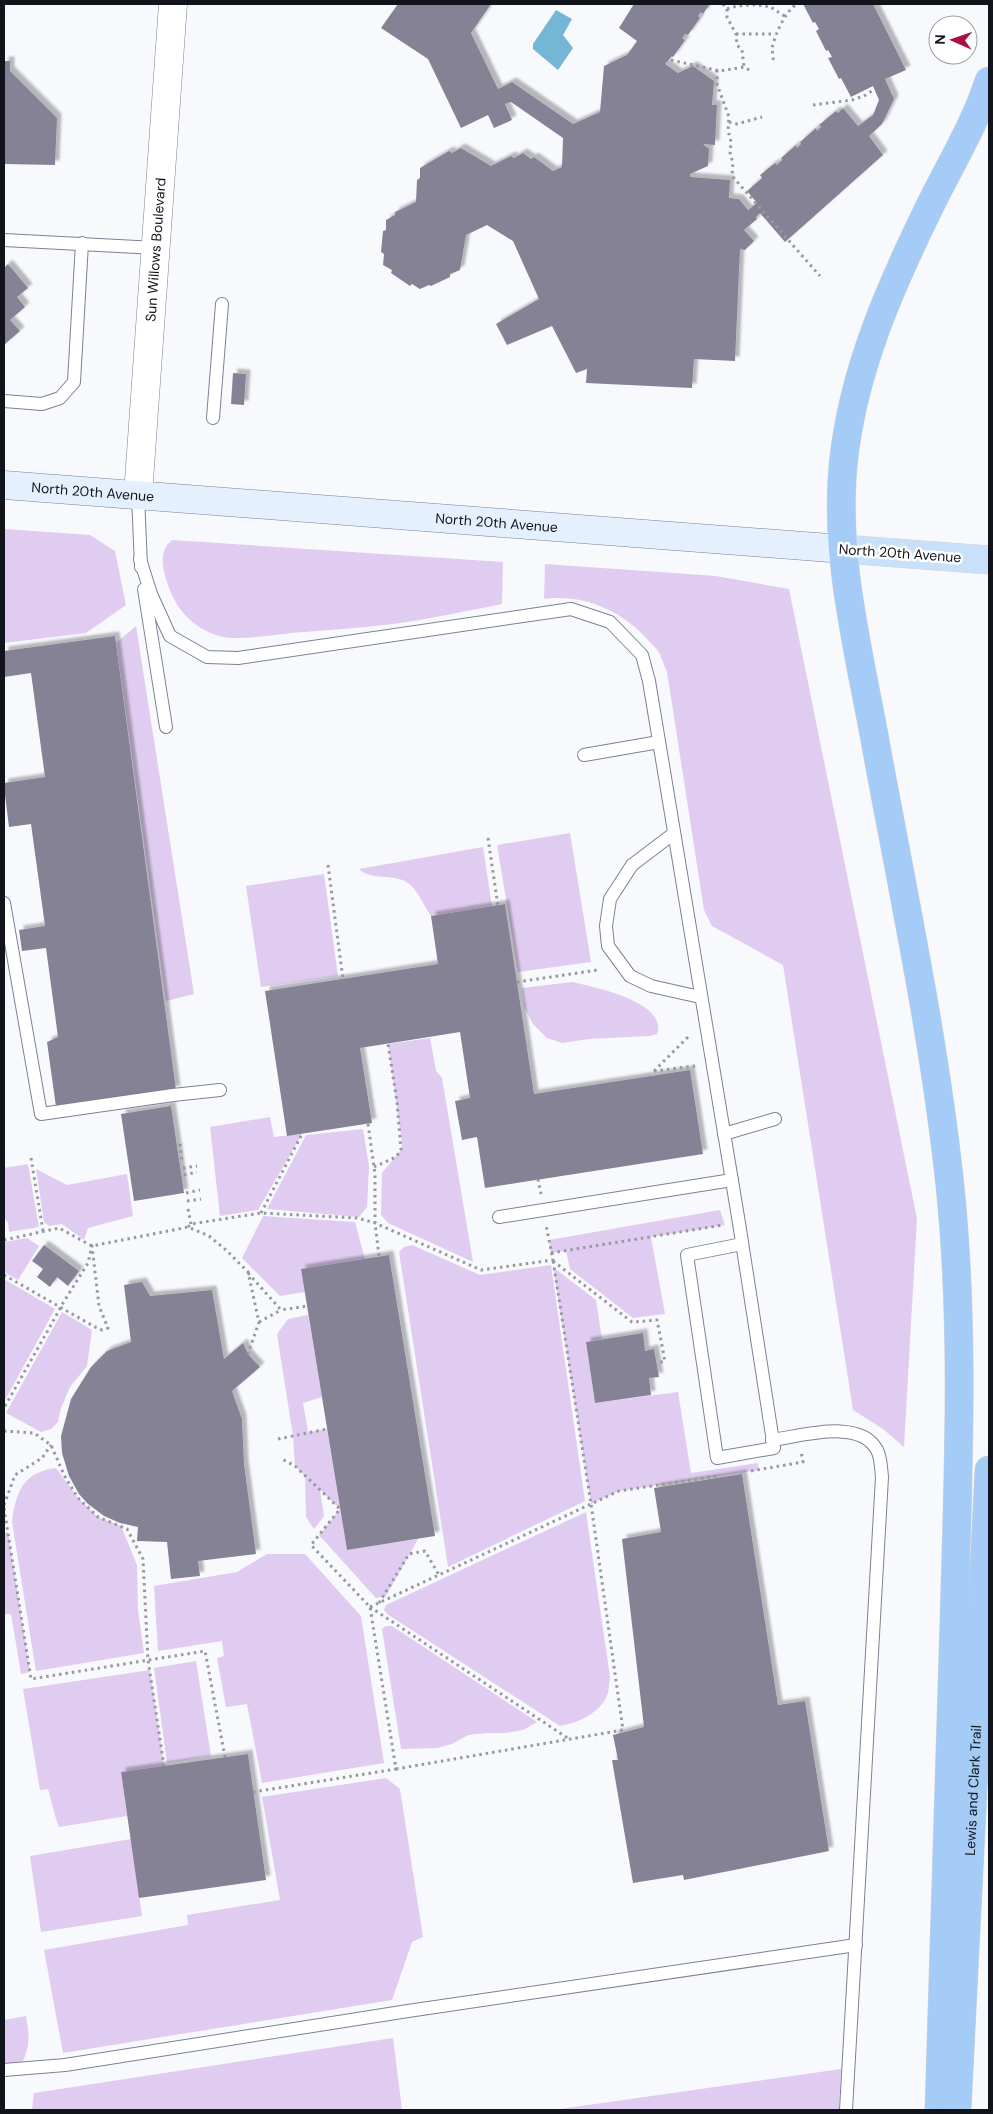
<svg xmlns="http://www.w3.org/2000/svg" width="993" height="2114" font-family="'DM Sans',sans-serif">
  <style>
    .green { fill: #e0ccf0 }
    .water { fill: #75b5d5 }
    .building { fill: #858296; filter: url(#shadow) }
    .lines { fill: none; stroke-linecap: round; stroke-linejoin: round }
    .service-casing { stroke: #7b8294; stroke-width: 14 }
    .tertiary-casing { stroke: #7b8294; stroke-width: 29 }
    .secondary-casing { stroke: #7b8294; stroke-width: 29 }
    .primary-casing { stroke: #d4d5d6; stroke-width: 29 }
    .motorway-casing { stroke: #d4d5d6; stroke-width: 29 }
    .path { stroke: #97999e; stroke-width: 3; stroke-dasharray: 2.5 4; stroke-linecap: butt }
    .service { stroke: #fff; stroke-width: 12 }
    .tertiary { stroke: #fff; stroke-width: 28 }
    .secondary { stroke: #e4f0fd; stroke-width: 28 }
    .primary { stroke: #c8e0fa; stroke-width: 28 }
    .motorway { stroke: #a4ccf7; stroke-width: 28 }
    .labels { text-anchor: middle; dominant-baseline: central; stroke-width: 5; stroke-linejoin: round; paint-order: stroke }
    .street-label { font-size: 14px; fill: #12141b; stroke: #fff }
  </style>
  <defs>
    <filter id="shadow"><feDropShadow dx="4.5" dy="-4.5" stdDeviation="1" flood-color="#0004"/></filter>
  </defs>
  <rect width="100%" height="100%" fill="#f7f9fd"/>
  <g class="green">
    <polygon points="4,529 90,535 115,551 126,605 86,633 4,643"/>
    <path d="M 172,540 L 503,562 L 502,604 C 466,611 430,619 393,624 C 360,628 325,630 291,633 C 273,635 236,641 219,636 C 192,628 175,608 167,582 C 162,567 159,551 172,540 Z"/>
    <path d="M 545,564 L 716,576 L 789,589 L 917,1219 L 904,1447 L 883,1429 L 853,1410 L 783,965 L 712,926 L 704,910 L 667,672 C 664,666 662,659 660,654 C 657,648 651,644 647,639 C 621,610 583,594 544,599 Z"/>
    <polygon points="136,626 194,994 166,1001 116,643"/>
    <polygon points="570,833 591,962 518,972 497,845"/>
    <path d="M 483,847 L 492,906 L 431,916 C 423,905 419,891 408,883 C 394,873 371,881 359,869 Z"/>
    <polygon points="324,874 338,976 261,987 246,886"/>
    <path d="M 572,982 C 594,987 668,1002 657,1034 L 649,1036 L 589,1039 L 562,1043 L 547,1038 L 533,1024 L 524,1007 L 522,988 Z"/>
    <polygon points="430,1038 436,1071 442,1078 473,1262 388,1223 381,1215 382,1173 401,1150 402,1143 388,1044"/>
    <polygon points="270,1117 274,1137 302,1134 258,1210 220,1216 210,1127"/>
    <polygon points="363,1129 369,1166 367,1207 359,1217 267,1209 306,1135"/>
    <polygon points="28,1164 39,1227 9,1232 8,1223 4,1217 4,1168"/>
    <polygon points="36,1169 67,1185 127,1174 133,1216 88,1228 84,1240 62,1224 49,1226 44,1222"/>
    <polygon points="720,1210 725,1225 651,1237 665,1314 633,1318 570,1269 566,1251 551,1253 549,1240"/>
    <polygon points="263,1216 355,1222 365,1259 301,1269 305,1292 280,1296 242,1258"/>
    <polygon points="27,1238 39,1246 18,1280 4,1272 4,1242"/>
    <polygon points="412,1245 480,1275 551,1265 585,1501 448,1567 399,1252 404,1247"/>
    <polygon points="553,1267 596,1300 602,1339 586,1342 595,1403 678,1392 691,1473 758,1463 759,1470 619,1491 591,1504"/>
    <polygon points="4,1279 55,1309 4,1402"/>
    <polygon points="62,1312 92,1330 87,1366 70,1387 61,1408 58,1422 51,1429 41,1432 6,1413"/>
    <polygon points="308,1315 322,1397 303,1403 308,1432 327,1429 347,1550 418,1539 386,1596 376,1598 319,1535 340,1509 320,1490 324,1516 314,1529 306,1517 305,1476 295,1466 293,1436 277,1334 288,1319"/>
    <path d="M 56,1468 L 78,1498 L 98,1517 L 121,1526 L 137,1565 L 138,1610 L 144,1653 L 36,1671 L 12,1522 C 16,1492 23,1472 56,1468 Z"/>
    <path d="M 586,1512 L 610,1677 C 609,1682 609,1689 608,1693 C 601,1713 578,1723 560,1726 L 387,1614 L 384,1610 L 386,1605 Z"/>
    <polygon points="8,1532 30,1672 21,1674 11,1614 4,1614 4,1533"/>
    <polygon points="267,1554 305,1554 361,1616 384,1763 262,1783 247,1704 226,1707 217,1658 224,1656 222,1641 158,1651 154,1586 237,1572"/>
    <polygon points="386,1626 392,1626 537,1722 523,1730 505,1733 487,1733 468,1735 452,1744 437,1748 401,1749 382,1629"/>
    <polygon points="196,1661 211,1756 167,1763 154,1668"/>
    <polygon points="150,1670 164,1766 121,1772 127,1816 59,1827 56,1819 48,1789 40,1790 23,1689"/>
    <polygon points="386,1778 400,1789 423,1937 412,1942 392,2000 63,2053 44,1950 188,1925 187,1915 280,1900 262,1797"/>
    <polygon points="131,1839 142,1916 41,1932 30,1856"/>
    <path d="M 26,2016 C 30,2041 30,2045 20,2068 L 4,2070 L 4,2020 Z"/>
    <polygon points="393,2038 402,2110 32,2110 34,2093"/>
    <polygon points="841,2069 839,2110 553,2110"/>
  </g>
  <polygon class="water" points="556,10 572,19 563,35 573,48 558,70 533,49 533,44"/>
  <g class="building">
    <polygon points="398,4 491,4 471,33 498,89 512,82 573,124 600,112 604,66 627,55 637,41 619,28 634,4 710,4 703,14 701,12 698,16 700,18 688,35 685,34 682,38 685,40 673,57 672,56 665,64 678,73 693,66 714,81 712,105 717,105 715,145 703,144 709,149 708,166 690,174 690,177 730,180 729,198 739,199 748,210 757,203 747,191 762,178 760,175 775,163 777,165 782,160 781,158 796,145 797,148 801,144 800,142 816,128 817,131 821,127 819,125 836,111 838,113 843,108 858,126 873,115 879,100 873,86 851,97 841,78 839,79 828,58 832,57 828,50 826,51 816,31 819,29 815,22 813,23 803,4 873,4 906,70 885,79 894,99 882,124 869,136 883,155 785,242 760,213 756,217 757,219 744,230 754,241 745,250 740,249 735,361 694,359 692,388 586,383 587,369 576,373 552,326 507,345 496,324 539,299 513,241 487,225 466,235 460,270 450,274 450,277 431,286 429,285 420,289 412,284 410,286 391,273 392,270 383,265 384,254 381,252 383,231 386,230 386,220 395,215 395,212 416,202 417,180 420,178 420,168 449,151 452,153 461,148 491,166 511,156 514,158 523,153 531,159 534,157 553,171 562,167 563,138 511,102 505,104 512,120 494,128 488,115 461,128 428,59 381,28"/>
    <polygon points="4,61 10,61 10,71 57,118 55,165 4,164"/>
    <polygon points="8,264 28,288 17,297 25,307 10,320 20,331 4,345 4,268"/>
    <polygon points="233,373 246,374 244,405 231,404"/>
    <polygon points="115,636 176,1090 56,1107 47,1042 58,1037 46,948 22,951 19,930 45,926 31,824 9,827 4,787 4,783 45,777 31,673 4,677 4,651"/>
    <polygon points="505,904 534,1094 690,1070 703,1154 485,1188 477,1137 462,1140 455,1101 470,1098 460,1032 360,1048 372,1123 287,1136 265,991 438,964 431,916"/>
    <polygon points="171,1106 184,1193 134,1201 121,1114"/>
    <polygon points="44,1245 79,1271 68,1286 57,1277 50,1287 37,1277 43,1269 32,1261"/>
    <polygon points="389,1255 435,1536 347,1550 301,1269"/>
    <polygon points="142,1282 150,1296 212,1290 224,1359 243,1343 248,1354 260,1367 232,1391 242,1419 244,1464 256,1554 198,1561 200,1576 171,1579 167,1542 137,1541 138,1527 120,1523 104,1516 88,1504 79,1494 69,1476 62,1453 61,1436 71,1399 91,1367 107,1351 131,1342 124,1285"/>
    <polygon points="643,1333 645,1351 654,1349 659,1377 649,1378 651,1395 595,1403 586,1342"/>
    <polygon points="742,1474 778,1705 805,1701 829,1851 684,1880 683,1875 633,1883 612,1760 618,1760 613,1735 644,1727 622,1539 661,1532 654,1488"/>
    <polygon points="248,1754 266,1880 139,1898 121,1772"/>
  </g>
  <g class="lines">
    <defs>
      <g id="service">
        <polyline points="4,240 156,248"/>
        <polyline points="4,401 42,404 60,398 74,382 82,243"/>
        <polyline points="213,418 222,304"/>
        <polyline points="138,495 141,567"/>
        <polyline points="140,559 151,594 170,636 207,657 238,658 571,609 610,622 642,655 649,681 739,1223 774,1448 717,1458 687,1255 742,1244"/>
        <polyline points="144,589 166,727"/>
        <polyline points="584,755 659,742"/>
        <polyline points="673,834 632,865 610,899 606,926 608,946 630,976 651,986 700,997"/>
        <polyline points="4,903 41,1114 173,1095 220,1090"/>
        <polyline points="724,1134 775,1119"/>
        <polyline points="499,1217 732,1180"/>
        <path d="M 772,1440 C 802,1436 860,1418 877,1450 C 881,1457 881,1469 882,1477 L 846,2110"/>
        <polyline points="4,2070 65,2065 408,2011 856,1945"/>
      </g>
      <g id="tertiary">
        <path id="s1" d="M 138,495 L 173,4"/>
      </g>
      <g id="secondary">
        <path id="s2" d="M 4,485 L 843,549"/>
      </g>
      <polyline id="primary" points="843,549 989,560"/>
      <g id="motorway">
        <path d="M 939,2110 C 944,1947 949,1785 954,1622 C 958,1476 965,1331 950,1186 C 934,1034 901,884 874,735 C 857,643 833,550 844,457 C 854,370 889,290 927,212 C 948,168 974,127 989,81"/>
        <path id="s3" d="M 957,2110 L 989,1470"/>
      </g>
    </defs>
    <use href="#service" class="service-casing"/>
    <use href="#tertiary" class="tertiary-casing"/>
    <use href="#secondary" class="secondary-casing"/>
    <use href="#primary" class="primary-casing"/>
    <use href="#motorway" class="motorway-casing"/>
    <g class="path">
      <polyline points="723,4 727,9 727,17 736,34 737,45 742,50 744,67"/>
      <path d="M 727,9 C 735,6 744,5 752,5 C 759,4 762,7 769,6 L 786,17"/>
      <polyline points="736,34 775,34"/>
      <polyline points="671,60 720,71 744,67 751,71"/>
      <path d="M 773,60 C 774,56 772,52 772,48 C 775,35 785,11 797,4"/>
      <polyline points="717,70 717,84 729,117 728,130 731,142 730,155 733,162 732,176 820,276"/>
      <polyline points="813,105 852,100 864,96 872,91"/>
      <polyline points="729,122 737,124 762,117"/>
      <polyline points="488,838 498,906"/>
      <polyline points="328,865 343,979"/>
      <polyline points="517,982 598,970"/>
      <polyline points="654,1071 690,1035"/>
      <polyline points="654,1071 695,1066"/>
      <polyline points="368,1124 375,1174 375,1223 379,1256"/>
      <polyline points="180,1144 182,1161"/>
      <polyline points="31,1158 43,1231"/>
      <polyline points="374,1167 396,1157 401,1150 397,1102 388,1044"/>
      <polyline points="183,1168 197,1166"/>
      <polyline points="184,1175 197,1172"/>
      <polyline points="538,1179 541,1194"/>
      <polyline points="186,1193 200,1190"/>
      <polyline points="187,1201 201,1199"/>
      <polyline points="188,1209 191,1224"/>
      <polyline points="261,1213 302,1134"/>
      <polyline points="188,1227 191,1224 261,1213 357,1218 375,1223 481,1270 553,1260 546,1225"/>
      <polyline points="4,1240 59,1228 92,1246 188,1227 209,1236 226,1250 248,1272 259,1322 248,1354"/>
      <polyline points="551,1253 723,1225"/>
      <polyline points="553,1261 632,1322 657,1320 665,1361 657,1363"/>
      <polyline points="248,1273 281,1310 307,1306"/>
      <polyline points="4,1275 95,1327 102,1330 108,1328 99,1306 92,1246 88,1263 63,1303 56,1316 4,1408"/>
      <polyline points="259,1322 281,1310"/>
      <polyline points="4,1431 34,1433 51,1445 64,1475 78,1498 98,1517 127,1529 143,1559 148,1660 164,1766"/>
      <polyline points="278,1439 327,1429"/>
      <polyline points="751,1471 803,1462 801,1452"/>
      <polyline points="4,1505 15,1475 42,1458 51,1445"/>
      <polyline points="4,1508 31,1679 205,1651 225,1757"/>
      <polyline points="379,1603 409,1554 425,1551 439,1575"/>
      <polyline points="370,1607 619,1491 717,1476"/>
      <polyline points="370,1607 569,1739"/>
      <polyline points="396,1769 623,1730 591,1504 553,1260"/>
      <polyline points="253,1792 396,1769 370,1607 311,1545 340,1509 295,1466 282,1459"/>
    </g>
    <use href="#service" class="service"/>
    <use href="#tertiary" class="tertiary"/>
    <use href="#secondary" class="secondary"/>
    <use href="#primary" class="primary"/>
    <use href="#motorway" class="motorway"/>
  </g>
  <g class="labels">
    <g class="street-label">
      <text stroke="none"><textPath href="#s1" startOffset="246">Sun Willows Boulevard</textPath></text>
      <text stroke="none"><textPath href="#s2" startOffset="89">North 20th Avenue</textPath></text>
      <text stroke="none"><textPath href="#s2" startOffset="494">North 20th Avenue</textPath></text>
      <text transform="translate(900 553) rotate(4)">North 20th Avenue</text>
      <text stroke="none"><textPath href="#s3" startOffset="320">Lewis and Clark Trail</textPath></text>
    </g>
  </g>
  <rect width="993" height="2114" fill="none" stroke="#12141b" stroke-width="10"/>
  <g transform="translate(953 40) rotate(272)"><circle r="24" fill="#ffffff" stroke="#a0a1a4"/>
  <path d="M0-4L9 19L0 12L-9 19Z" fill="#a71144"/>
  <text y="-8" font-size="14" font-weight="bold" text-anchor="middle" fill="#12141b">N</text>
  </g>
</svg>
